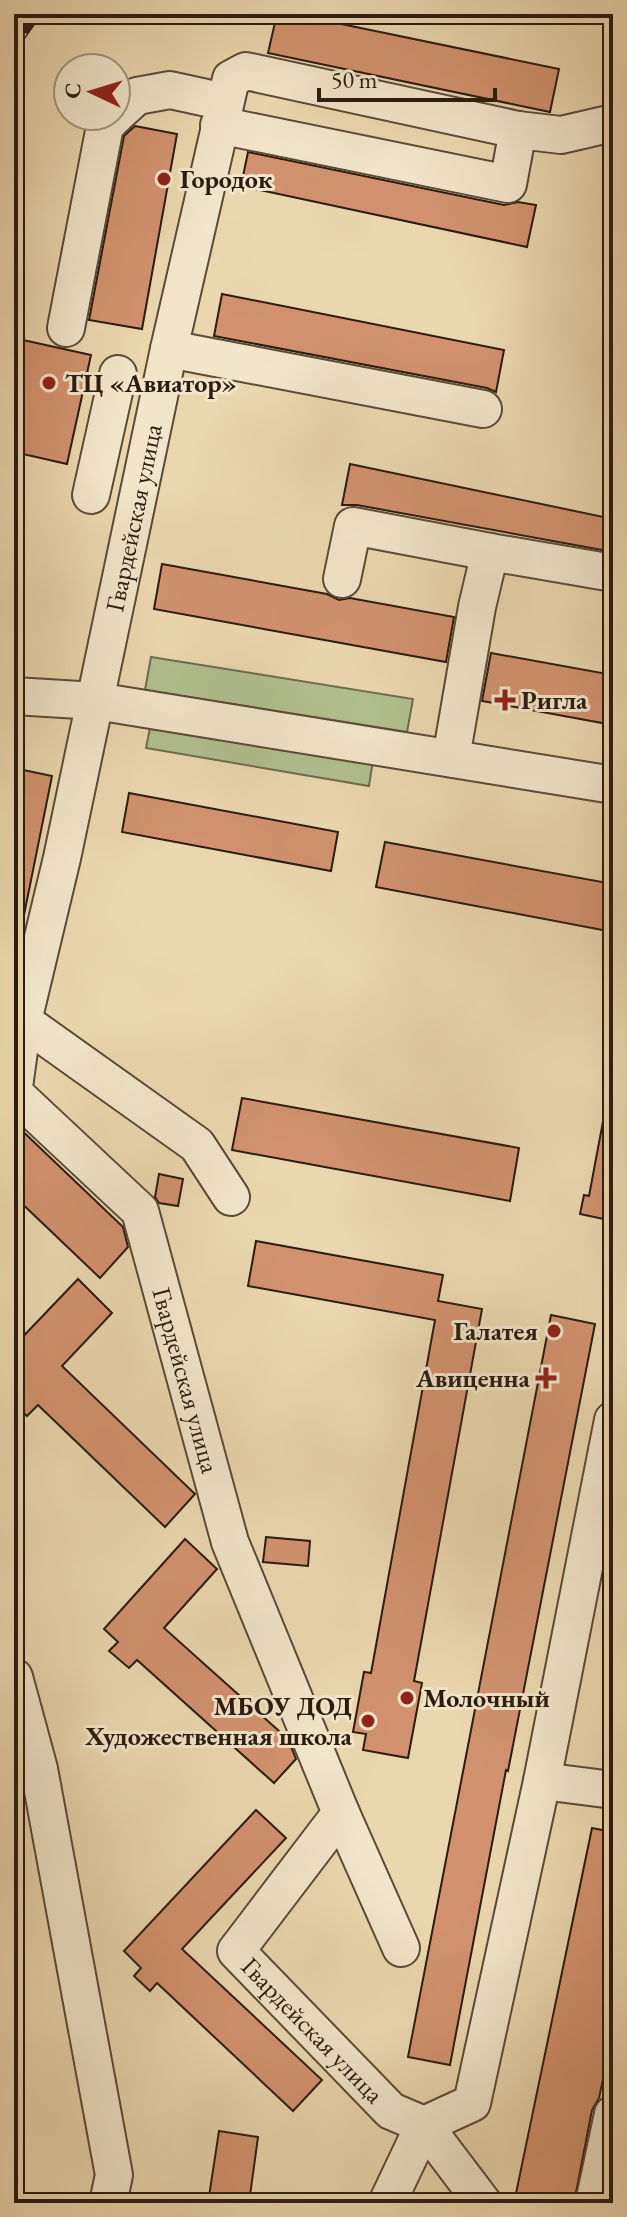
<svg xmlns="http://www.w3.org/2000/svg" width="627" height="2217" font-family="'EB Garamond',serif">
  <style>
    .green { fill: #b1bf8f; stroke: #6e6d50; stroke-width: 2 }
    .building { fill: #d2926f; stroke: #2b1b10; stroke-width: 2 }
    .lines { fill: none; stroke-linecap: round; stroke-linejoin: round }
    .minor-casing { stroke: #5b4a38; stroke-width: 40 }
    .minor { stroke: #f2e5ca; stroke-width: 36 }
    .rail-casing { stroke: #2b1b10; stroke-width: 9 }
    .rail { stroke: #f2e5ca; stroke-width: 6; stroke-dasharray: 18; stroke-linecap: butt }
    .poi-dot { fill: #8f2418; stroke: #f2e5ca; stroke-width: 3 }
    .labels { text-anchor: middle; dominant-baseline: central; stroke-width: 6; stroke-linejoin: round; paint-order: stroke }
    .poi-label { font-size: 26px; font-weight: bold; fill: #2b1b10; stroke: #f2e5ca; text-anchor: start }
    .street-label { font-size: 26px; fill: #2b1b10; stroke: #f2e5ca }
  </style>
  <rect width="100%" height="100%" fill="#ebd7ae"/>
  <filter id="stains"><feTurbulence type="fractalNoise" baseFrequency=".0025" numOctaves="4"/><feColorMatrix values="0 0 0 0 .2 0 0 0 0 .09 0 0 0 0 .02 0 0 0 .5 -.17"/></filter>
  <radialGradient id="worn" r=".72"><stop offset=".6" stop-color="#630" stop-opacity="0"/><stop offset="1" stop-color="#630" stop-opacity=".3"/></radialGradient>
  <g class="green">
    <polygon points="151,657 413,699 407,732 145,690"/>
    <polygon points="151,723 373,760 369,786 146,748"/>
  </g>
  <g class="building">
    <polygon points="277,14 293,14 559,69 550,112 268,53"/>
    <polygon points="135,126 177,134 142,329 89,320 124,136"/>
    <polygon points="248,152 504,205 518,202 536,205 527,247 241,186"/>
    <polygon points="222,294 504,350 496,392 487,388 214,336"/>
    <polygon points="14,338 91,355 67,464 14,452"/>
    <polygon points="350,464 613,519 613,552 357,505 342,505"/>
    <polygon points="162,564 327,594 339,600 350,598 454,617 446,662 154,609"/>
    <polygon points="491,653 613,675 613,725 482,701"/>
    <polygon points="14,768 52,776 23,920 14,919"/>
    <polygon points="129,793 338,832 331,871 122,832"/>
    <polygon points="385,842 613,884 613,932 376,887"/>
    <polygon points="242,1098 519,1148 510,1201 232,1150"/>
    <polygon points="604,1116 613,1117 613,1221 580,1214 584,1195 589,1196"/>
    <polygon points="14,1123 123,1227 128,1247 100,1278 14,1196"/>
    <polygon points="159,1174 183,1179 178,1206 159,1203 155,1197"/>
    <polygon points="256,1241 443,1275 438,1301 482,1309 414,1681 422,1683 408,1758 363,1750 366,1734 353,1732 364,1672 371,1673 435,1320 248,1286"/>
    <polygon points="78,1279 112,1313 62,1366 195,1494 165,1527 38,1405 27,1416 14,1404 14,1346"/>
    <polygon points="551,1315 595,1324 508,1771 506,1770 450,2065 408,2057"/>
    <polygon points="266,1537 310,1541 308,1566 263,1562"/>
    <polygon points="185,1539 217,1569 164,1628 288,1739 296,1759 274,1783 137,1660 129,1668 109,1651 118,1642 104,1629"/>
    <polygon points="256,1810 286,1838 182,1949 322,2080 293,2111 157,1983 150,1991 134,1976 141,1968 124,1951"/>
    <polygon points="592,1828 613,1832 613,2033 599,2098 592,2110 574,2203 514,2203"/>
    <polygon points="219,2131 258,2137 249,2203 208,2203"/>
  </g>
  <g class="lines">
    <defs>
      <g id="minor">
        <polyline points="116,115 137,96 170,90 225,102"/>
        <polyline points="219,125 508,184 518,130"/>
        <polyline points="66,328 105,126 115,116"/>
        <polyline points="169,349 483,409"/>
        <polyline points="91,495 118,374"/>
        <polyline points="342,579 353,526 490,552"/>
        <polyline points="14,696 96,701 613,785"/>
        <polyline points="451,758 477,607 490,552 613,573"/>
        <polyline points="23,1021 197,1145 231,1197"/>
        <path id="s1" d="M 14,1087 L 23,1021 L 62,858 L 169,349 L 231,79 L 246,71 L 518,130 L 561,135 L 613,123"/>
        <path id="s2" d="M 14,1093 L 140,1211 L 230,1542 L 341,1813 L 236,1951 L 391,2111 L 424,2125 L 472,2103 L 542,1781 L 613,1420"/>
        <polyline points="14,1677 39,1769 114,2175 108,2203"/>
        <polyline points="542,1781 613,1790"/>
        <polyline points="341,1813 401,1948"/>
        <polyline points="387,2203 424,2125 483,2203"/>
        <polyline points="594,2203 613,2114"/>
      </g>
    </defs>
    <use href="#minor" class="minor-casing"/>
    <use href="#minor" class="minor"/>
    <defs>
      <polyline id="rail" points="14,47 37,14"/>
    </defs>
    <use href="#rail" class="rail-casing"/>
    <use href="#rail" class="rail"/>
  </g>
  <g class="poi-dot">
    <circle cx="164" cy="179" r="8"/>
    <circle cx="49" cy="383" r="8"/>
    <path d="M501 688h8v8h8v8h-8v8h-8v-8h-8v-8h8z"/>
    <circle cx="554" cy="1331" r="8"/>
    <path d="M542 1366h8v8h8v8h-8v8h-8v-8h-8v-8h8z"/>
    <circle cx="407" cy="1698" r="8"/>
    <circle cx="368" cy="1721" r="8"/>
  </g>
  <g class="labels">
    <g class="poi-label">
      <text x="180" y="179">Городок</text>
      <text x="65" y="383">ТЦ «Авиатор»</text>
      <text x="521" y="700">Ригла</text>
      <text x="538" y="1331" text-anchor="end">Галатея</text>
      <text x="530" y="1378" text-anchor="end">Авиценна</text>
      <text x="423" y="1698">Молочный</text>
      <text x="352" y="1706" text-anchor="end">МБОУ ДОД<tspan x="352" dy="30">Художественная школа</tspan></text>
    </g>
    <g class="street-label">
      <text stroke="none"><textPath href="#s1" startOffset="582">Гвардейская улица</textPath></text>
      <text stroke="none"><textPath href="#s2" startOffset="348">Гвардейская улица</textPath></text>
      <text stroke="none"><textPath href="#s2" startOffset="1092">Гвардейская улица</textPath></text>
    </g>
  </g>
  <rect width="627" height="2217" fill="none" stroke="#ebd7ae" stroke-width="48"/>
  <rect x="16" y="16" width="595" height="2185" fill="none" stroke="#2b1b10" stroke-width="4"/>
  <rect x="24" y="24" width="579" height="2169" fill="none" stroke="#2b1b10" stroke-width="2"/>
  <g transform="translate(92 92) rotate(274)"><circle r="38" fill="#f2e5ca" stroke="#a29480" stroke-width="2"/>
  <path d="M0-6L14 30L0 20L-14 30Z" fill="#8f2418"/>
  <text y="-12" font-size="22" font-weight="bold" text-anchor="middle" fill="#2b1b10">С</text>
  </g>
  <path d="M319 88v12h176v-12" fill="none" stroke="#2b1b10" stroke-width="4"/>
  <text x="331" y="88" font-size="24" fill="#2b1b10" stroke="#f2e5ca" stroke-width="6" paint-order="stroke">50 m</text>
  <rect width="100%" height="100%" filter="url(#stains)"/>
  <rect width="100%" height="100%" fill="url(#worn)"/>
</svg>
